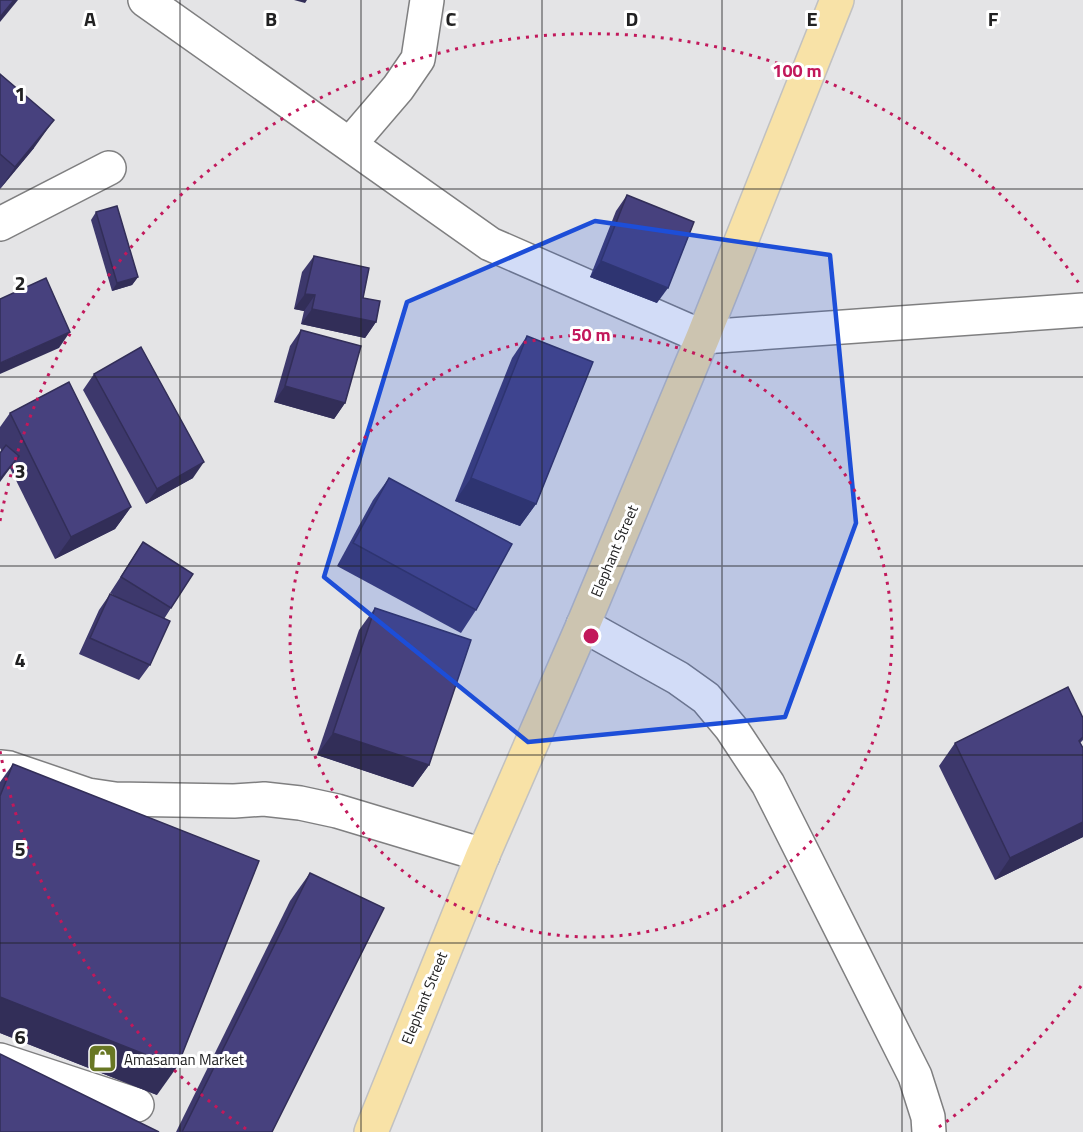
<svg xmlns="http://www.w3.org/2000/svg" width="1083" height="1132" font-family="'Titillium Web',sans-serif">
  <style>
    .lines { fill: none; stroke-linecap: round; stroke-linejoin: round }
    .minor-casing { stroke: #7f7f80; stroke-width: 36 }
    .major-casing { stroke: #c1c1c1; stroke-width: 36 }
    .minor { stroke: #fff; stroke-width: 33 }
    .major { stroke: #f8e2a7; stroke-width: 33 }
    .wall { fill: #3d386c }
    .shaded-wall { fill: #322e58 }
    .building { fill: #47417e; stroke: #322e58; stroke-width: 1.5 }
    .marked { fill: #1d4ed8; fill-opacity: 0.2; stroke: #1d4ed8; stroke-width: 4.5; stroke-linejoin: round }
    .grid { fill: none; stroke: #212122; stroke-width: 1.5; stroke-opacity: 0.55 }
    .ring { fill: none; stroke: #c2185b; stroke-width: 3; stroke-dasharray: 3 6 }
    .labels { text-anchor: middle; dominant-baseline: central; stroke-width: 6; stroke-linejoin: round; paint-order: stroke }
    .street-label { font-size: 15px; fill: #212122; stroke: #fff }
    .poi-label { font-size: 15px; fill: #212122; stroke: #fff; text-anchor: start }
    .grid-label { font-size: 20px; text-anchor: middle; font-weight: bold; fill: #212122; stroke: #fff; stroke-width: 6; stroke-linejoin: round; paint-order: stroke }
    .centre { fill: #c2185b; stroke: #fff; stroke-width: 3 }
    .ring-label { font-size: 18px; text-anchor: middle; font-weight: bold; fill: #c2185b; stroke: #fff; stroke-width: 6; stroke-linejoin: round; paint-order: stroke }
  </style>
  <rect width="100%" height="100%" fill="#e4e4e6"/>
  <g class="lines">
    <defs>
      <g id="minor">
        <polyline points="145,0 490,244 703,337 1083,310"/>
        <polyline points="350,144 398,88 418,59 427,0"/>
        <polyline points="0,224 109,168"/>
        <polyline points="583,625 678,678 706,698 731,728 768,784 915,1076 928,1117 929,1132"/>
        <polyline points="0,767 9,768 88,795 115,799 234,801 264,799 300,803 337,811 483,855"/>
        <polyline points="0,1060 137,1105"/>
      </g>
      <polyline id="major" points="371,1132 483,855 583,625 703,337 837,0"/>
    </defs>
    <use href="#minor" class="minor-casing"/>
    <use href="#major" class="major-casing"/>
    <use href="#minor" class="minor"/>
    <use href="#major" class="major"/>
  </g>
  <g class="wall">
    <polygon points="0,74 34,148 0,189"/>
    <polygon points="627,195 657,303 590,277 616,211"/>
    <polygon points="96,212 138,277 132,285 112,291 91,220"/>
    <polygon points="314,256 363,298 376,322 365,338 301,324 304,311 294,309 302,272"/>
    <polygon points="301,330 345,403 334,419 274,402 290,346"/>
    <polygon points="527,336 536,504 520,526 455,501 512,358"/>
    <polygon points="94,374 193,478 146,504 83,390"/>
    <polygon points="10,413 131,507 115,529 55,559 0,448 0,427"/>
    <polygon points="389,478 476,610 461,633 337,566 373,500"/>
    <polygon points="143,542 171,608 164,619 150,665 139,680 79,654 99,610 110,594 118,598 110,593"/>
    <polygon points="375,608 429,765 413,787 317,755 359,630"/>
    <polygon points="1083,718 1083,740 1080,743 1083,748 1083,837 995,880 939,766 955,743"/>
    <polygon points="13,764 157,1095 0,1033 0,782"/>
    <polygon points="310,873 272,1132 176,1132 290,901"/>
  </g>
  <g class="shaded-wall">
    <polygon points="14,0 18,0 0,22 0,17"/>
    <polygon points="294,0 307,0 305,3"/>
    <polygon points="54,120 34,148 0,189 15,167"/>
    <polygon points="601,261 668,288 657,303 590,277"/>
    <polygon points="138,277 132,285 112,291 117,283"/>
    <polygon points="305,294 315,295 304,311 294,309"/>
    <polygon points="312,309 376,322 365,338 301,324"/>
    <polygon points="70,332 59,348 0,374 0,363"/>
    <polygon points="285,386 345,403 334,419 274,402"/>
    <polygon points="19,456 0,482 0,479"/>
    <polygon points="204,462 193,478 146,504 157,489"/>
    <polygon points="471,478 536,504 520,526 455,501"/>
    <polygon points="131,507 115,529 55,559 71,537"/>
    <polygon points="333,733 429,765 413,787 317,755"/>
    <polygon points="1083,822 1083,837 995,880 1010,858"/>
    <polygon points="0,997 177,1067 157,1095 0,1033"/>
  </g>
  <g class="building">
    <polygon points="0,0 14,0 0,17"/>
    <polygon points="0,74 54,120 15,167 0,154"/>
    <polygon points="627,195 694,222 668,288 601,261"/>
    <polygon points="117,206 138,277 117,283 96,212"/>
    <polygon points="314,256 369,268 363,298 380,301 376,322 312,309 315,295 305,294"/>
    <polygon points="46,278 70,332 0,363 0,299"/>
    <polygon points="301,330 361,346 345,403 285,386"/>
    <polygon points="527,336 593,362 536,504 471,478"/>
    <polygon points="141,347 204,462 157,489 94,374"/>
    <polygon points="69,382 131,507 71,537 10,413"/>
    <polygon points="6,445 19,456 0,479 0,453"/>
    <polygon points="389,478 512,544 476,610 353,543"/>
    <polygon points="143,542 193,574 171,608 121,577"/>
    <polygon points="110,594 170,621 150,665 90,638"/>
    <polygon points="375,608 471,640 429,765 333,733"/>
    <polygon points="1068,687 1083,718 1083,737 1079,741 1083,748 1083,822 1010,858 955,743"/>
    <polygon points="13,764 259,861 177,1067 0,997 0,796"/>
    <polygon points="310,873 384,908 272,1132 182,1132"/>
    <polygon points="0,1054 159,1132 0,1132"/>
  </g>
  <path class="marked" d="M 595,221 L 830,255 L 856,523 L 785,717 L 528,742 L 324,577 L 407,302 Z"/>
  <path class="grid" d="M 180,0 L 180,1132M 361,0 L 361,1132M 542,0 L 542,1132M 722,0 L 722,1132M 902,0 L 902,1132M 0,189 L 1083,189M 0,377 L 1083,377M 0,566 L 1083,566M 0,755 L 1083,755M 0,943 L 1083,943"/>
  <g class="ring">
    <circle cx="591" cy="636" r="301"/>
    <path d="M1081 986A602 602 0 0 1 936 1129M246 1129A602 602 0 0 1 0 751M0 521A602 602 0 0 1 1081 286"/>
  </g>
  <defs>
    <symbol id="shop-square" viewBox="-11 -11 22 22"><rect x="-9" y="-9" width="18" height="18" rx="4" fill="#687724" stroke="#fff"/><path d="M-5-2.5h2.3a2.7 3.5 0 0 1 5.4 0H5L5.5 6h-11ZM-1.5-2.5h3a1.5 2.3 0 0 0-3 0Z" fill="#fff"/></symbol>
  </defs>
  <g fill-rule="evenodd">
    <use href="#shop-square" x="86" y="1042" width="33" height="33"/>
  </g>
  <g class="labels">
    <g class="street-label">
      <text transform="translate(614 551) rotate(-67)">Elephant Street</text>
      <text transform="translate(424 998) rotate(-68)">Elephant Street</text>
    </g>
    <g class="poi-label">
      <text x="124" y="1059">Amasaman Market</text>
    </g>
  </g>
  <g class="grid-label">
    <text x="90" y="26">A</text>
    <text x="271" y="26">B</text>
    <text x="451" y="26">C</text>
    <text x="632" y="26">D</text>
    <text x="812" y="26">E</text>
    <text x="993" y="26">F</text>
    <text x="20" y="101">1</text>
    <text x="20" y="290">2</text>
    <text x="20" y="478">3</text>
    <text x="20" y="667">4</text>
    <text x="20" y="856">5</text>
    <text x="20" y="1044">6</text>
  </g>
  <circle cx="591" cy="636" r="9" class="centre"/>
  <g class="ring-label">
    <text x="797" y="77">100 m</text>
    <text x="591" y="341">50 m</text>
  </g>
</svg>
